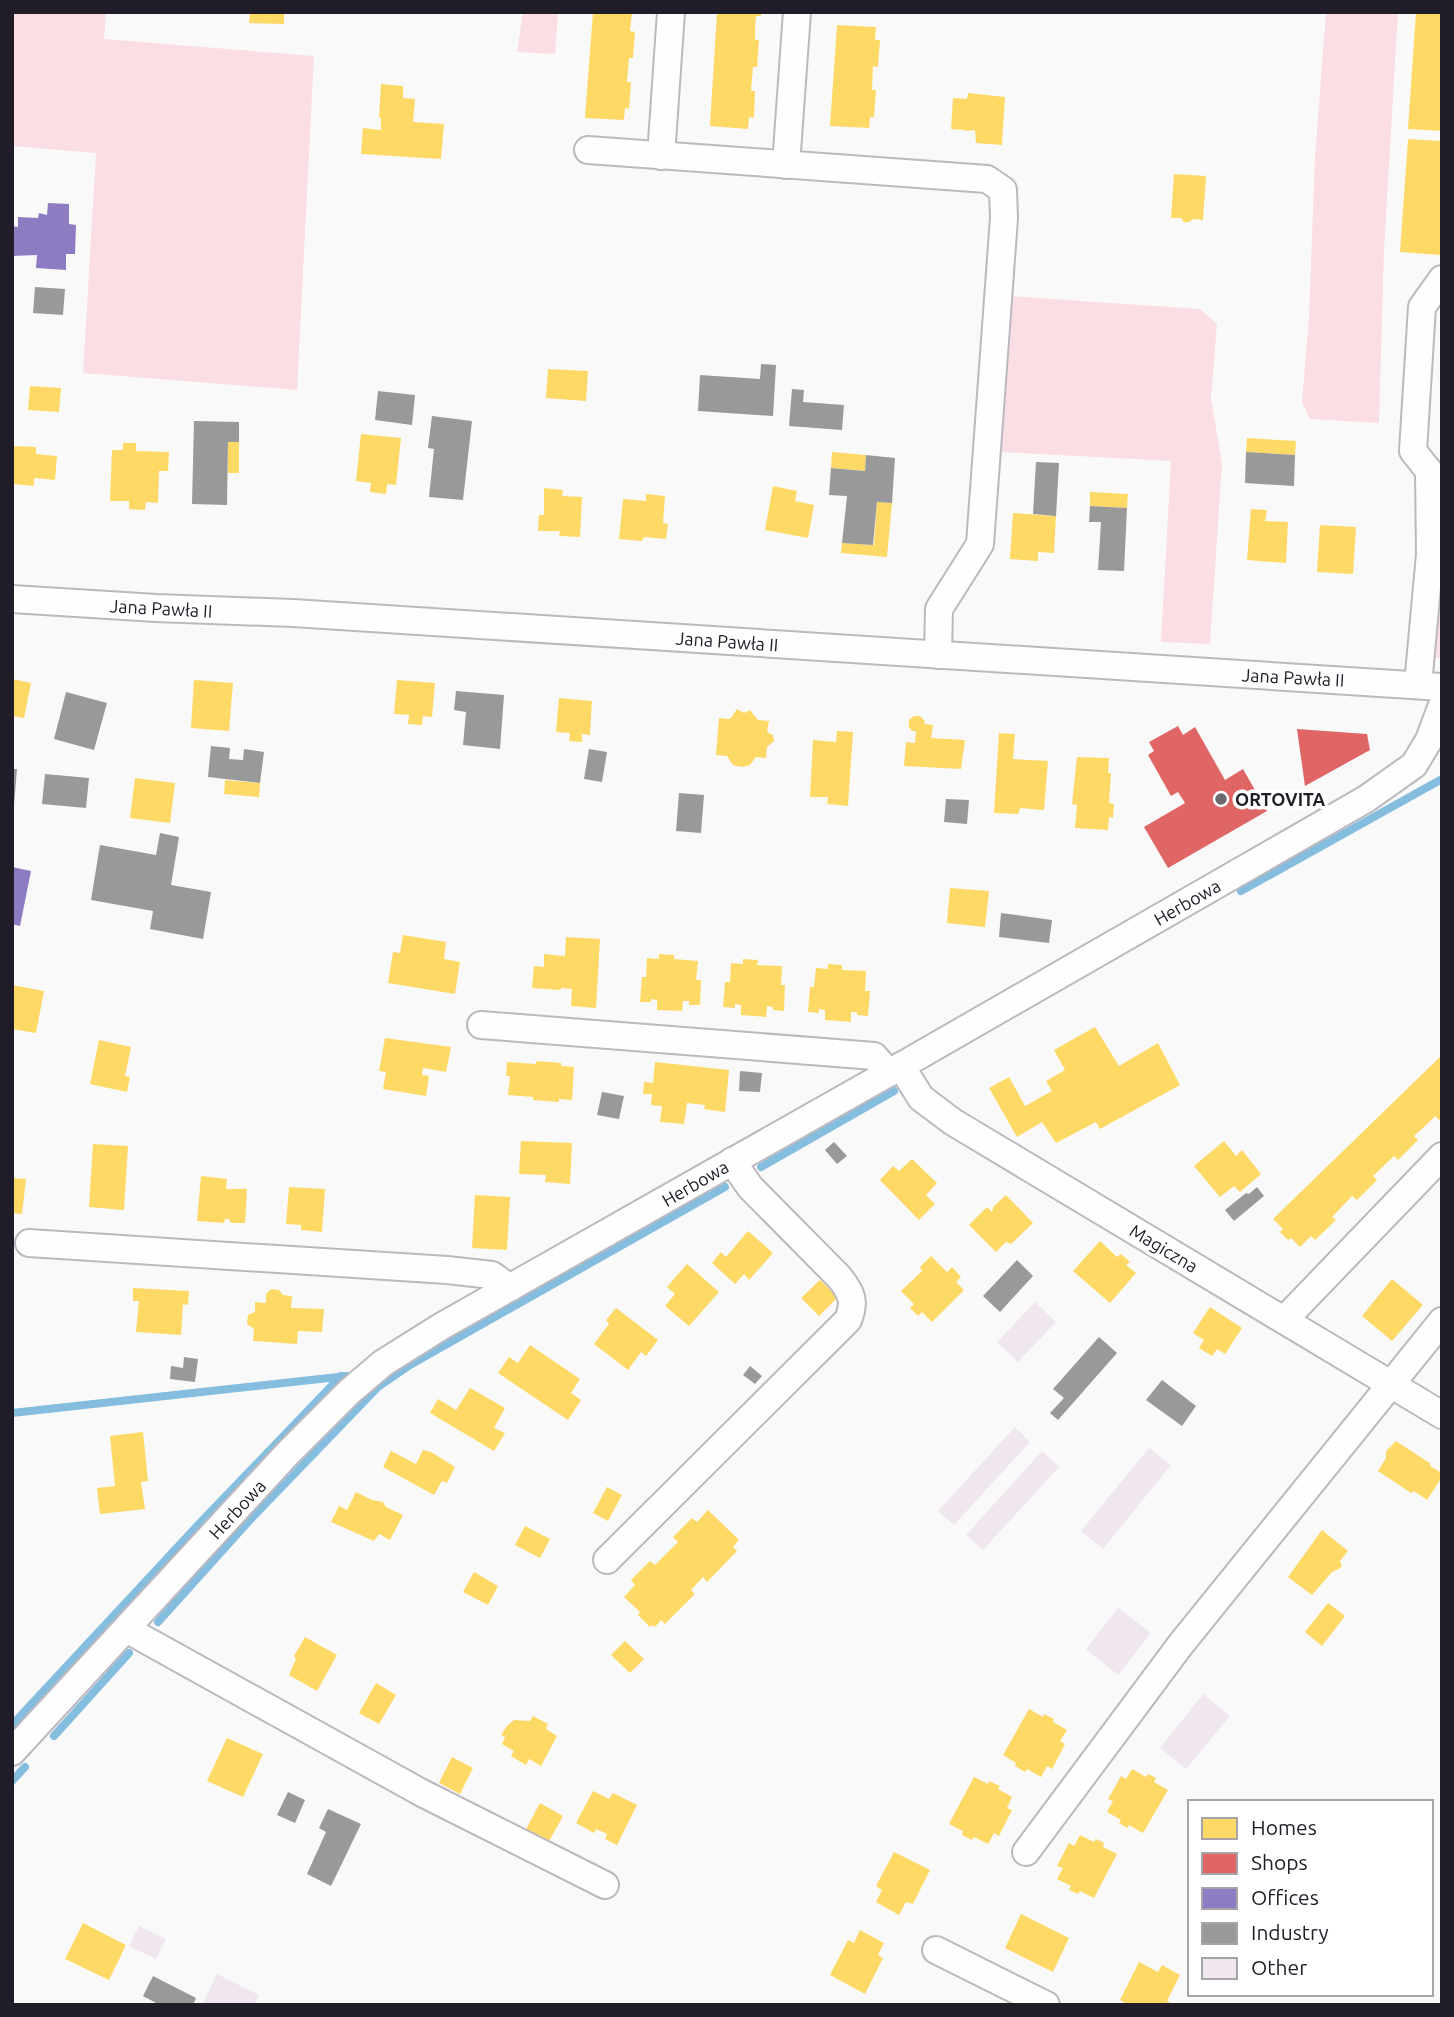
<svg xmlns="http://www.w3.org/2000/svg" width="1454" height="2017" font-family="Ubuntu,sans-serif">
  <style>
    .green { fill: #fbdee4 }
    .homes { fill: #ffd966 }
    .shops { fill: #e06666 }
    .offices { fill: #8e7cc3 }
    .industry { fill: #999 }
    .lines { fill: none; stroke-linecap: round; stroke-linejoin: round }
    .stream { stroke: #85bdde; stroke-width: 8 }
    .building { fill: #f0e6ef }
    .minor-casing { stroke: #bbb9bf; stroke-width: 30 }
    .minor { stroke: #fefefe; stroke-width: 26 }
    .poi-dot { fill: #6c6971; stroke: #fff; stroke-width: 2.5 }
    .labels { text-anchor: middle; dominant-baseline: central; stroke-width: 7; stroke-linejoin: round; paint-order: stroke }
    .street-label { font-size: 18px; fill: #201c28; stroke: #fff }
    .poi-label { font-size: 18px; font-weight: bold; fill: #201c28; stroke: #fff; text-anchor: start }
  </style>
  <rect width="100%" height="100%" fill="#f9f9f9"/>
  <g class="green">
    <polygon points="12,12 106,12 104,39 314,56 297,390 83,373 96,153 12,146"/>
    <polygon points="523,12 558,12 555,54 517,52"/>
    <polygon points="1326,12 1398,12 1384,251 1379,423 1310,419 1302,402 1309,317 1315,157"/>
    <polygon points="1010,296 1200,309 1217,324 1211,398 1222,464 1210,644 1161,642 1171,461 1000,452"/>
    <polygon points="1442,481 1442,658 1430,657"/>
  </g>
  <g class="homes">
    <polygon points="250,12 284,12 284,24 249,23"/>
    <polygon points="593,12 632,12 630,31 635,32 634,44 633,58 629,58 627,82 631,82 629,109 625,108 624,120 585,118"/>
    <polygon points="717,12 761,12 761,16 756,16 755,28 755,40 759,40 757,67 753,67 751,91 755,91 754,118 749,117 748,129 710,126"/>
    <polygon points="1416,12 1442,12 1442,131 1408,129"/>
    <polygon points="837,25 876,27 875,40 880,40 879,53 878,67 873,66 872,90 876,90 874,117 870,117 869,128 830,126"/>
    <polygon points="381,84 403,86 403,98 415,99 413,122 444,124 441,159 361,154 363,128 381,130 381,118 379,118"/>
    <polygon points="968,93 1005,97 1002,145 976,143 975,130 965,131 965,130 951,129 953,98 967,99"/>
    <polygon points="1408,139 1442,141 1440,255 1400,252"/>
    <polygon points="1174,174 1206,176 1203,220 1193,219 1189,222 1184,222 1181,218 1171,218"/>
    <polygon points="548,369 588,371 586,401 546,398"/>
    <polygon points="30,386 61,388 59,412 28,410"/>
    <polygon points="361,434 401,438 396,485 387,484 386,494 370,492 371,483 356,481"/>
    <polygon points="1247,438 1296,441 1295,455 1246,452"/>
    <rect x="228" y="442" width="11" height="31"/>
    <polygon points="123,443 136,443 136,451 169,452 168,471 159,471 158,503 146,502 145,510 129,509 129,501 110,501 112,450 123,450"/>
    <polygon points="12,446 36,447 36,454 57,456 55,480 34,478 34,486 12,484"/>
    <polygon points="832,452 866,455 865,471 831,468"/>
    <polygon points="773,486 797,491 795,501 814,505 808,538 765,530"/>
    <polygon points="544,488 563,490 562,496 582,497 580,537 561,536 559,536 560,531 538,531 539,515 544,515"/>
    <polygon points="1090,492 1128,494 1127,508 1090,506"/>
    <polygon points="646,494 665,496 663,523 668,524 666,539 644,537 642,541 619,539 623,499 646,501"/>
    <polygon points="877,502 892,503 887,557 841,553 842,543 874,545"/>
    <polygon points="1251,509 1267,510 1265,521 1288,522 1286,563 1247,560"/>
    <polygon points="1013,513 1056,516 1054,553 1038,552 1038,561 1010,559"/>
    <polygon points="1320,525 1356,527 1353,574 1317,572"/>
    <polygon points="12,679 31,683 24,718 12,716"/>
    <polygon points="194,680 233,683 229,731 191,728"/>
    <polygon points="397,680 435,683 432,717 423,716 422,725 408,724 409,715 394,714"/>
    <polygon points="559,698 592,701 590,735 582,734 582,742 569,741 570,733 556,732"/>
    <polygon points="737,709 744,713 750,710 758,720 769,721 767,732 773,735 774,741 767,747 766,758 756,757 750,765 742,767 733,765 727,756 716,755 719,718 730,719"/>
    <polygon points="914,716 920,716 925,721 924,724 933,725 931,738 965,740 961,769 904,766 906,742 915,743 916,731 912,731 909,727 909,720"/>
    <polygon points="837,731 853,732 848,806 827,804 828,797 810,797 813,740 836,742"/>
    <polygon points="999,733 1015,734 1013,759 1048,761 1044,810 1020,808 1018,814 994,813"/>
    <polygon points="1077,757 1109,758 1108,773 1111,773 1109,803 1114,804 1113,818 1109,817 1108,830 1075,828 1077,805 1072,804"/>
    <polygon points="135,778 175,783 170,823 130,818"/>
    <polygon points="225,780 260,783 259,797 224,794"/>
    <polygon points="950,888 989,891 985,927 947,923"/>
    <polygon points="403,935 446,942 444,959 460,962 455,994 388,983 393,952 400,953"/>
    <polygon points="566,937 600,939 596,1008 571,1006 572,989 561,988 561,990 532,988 534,966 544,967 544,954 565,956"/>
    <polygon points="659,954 674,955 674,959 698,961 696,980 701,980 700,1005 689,1005 689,1001 683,1001 682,1011 657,1010 657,1000 651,999 651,1002 640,1002 642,977 646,977 647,958 659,959"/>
    <polygon points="743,959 758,960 757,965 782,966 781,985 785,985 784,1011 773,1010 773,1007 767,1006 766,1017 741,1015 741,1005 735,1004 735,1008 723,1007 725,982 730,982 731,963 743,964"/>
    <polygon points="828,964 842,965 842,970 866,971 865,991 870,991 868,1016 857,1015 857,1012 851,1012 851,1022 825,1020 825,1010 819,1009 819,1013 808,1012 810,987 814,987 816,968 828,969"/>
    <polygon points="12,985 44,991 36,1033 12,1029"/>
    <polygon points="1095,1027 1119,1066 1158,1043 1180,1085 1100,1129 1096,1122 1056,1143 1042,1122 1017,1137 989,1088 1009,1077 1025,1106 1052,1091 1046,1081 1065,1070 1054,1050"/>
    <polygon points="385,1038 451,1047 446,1072 423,1068 422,1075 429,1076 426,1096 383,1089 386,1072 379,1071"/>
    <polygon points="99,1040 131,1047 125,1076 130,1077 127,1092 90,1084"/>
    <polygon points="1442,1055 1442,1117 1439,1120 1435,1116 1425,1126 1414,1136 1418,1140 1398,1160 1394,1156 1373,1176 1377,1180 1357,1200 1352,1196 1332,1217 1336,1220 1315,1240 1311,1236 1300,1247 1291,1238 1288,1240 1280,1232 1283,1229 1273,1219"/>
    <polygon points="536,1061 561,1063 561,1066 574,1067 572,1100 559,1099 559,1102 533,1100 533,1097 508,1095 510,1076 506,1076 507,1062 536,1064"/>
    <polygon points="655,1062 729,1070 725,1112 704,1109 705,1105 687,1103 684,1124 660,1122 662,1106 651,1105 652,1094 643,1094 644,1082 653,1083"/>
    <polygon points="521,1141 572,1143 570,1184 545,1182 546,1175 519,1174"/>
    <polygon points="1224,1141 1236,1156 1242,1150 1261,1174 1240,1192 1234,1186 1220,1197 1194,1166"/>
    <polygon points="93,1144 128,1146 124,1210 89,1207"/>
    <polygon points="912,1159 937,1183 926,1195 935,1204 919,1220 880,1180 893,1166 899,1171"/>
    <polygon points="201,1176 227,1179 226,1189 247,1189 245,1223 231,1223 229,1219 225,1219 224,1223 197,1221"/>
    <polygon points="12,1178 26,1179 22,1214 12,1213"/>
    <polygon points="289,1187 325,1189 322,1232 301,1230 301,1225 286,1224"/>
    <polygon points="475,1195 510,1197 507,1250 472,1248"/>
    <polygon points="1006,1195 1033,1223 1011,1244 1006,1242 996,1252 969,1225 987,1207 992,1212 994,1206"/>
    <polygon points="748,1231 773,1253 749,1280 744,1274 735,1284 712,1263 721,1252 726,1257"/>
    <polygon points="1100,1241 1117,1257 1121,1254 1130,1262 1126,1265 1136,1273 1110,1303 1073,1271"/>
    <polygon points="931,1256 947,1272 952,1267 961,1277 956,1282 964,1290 932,1322 922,1312 918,1316 910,1308 914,1304 901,1291 922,1271 920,1267"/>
    <polygon points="687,1264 719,1292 689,1326 665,1306 675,1294 667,1287"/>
    <polygon points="1392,1279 1423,1305 1392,1341 1362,1316"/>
    <polygon points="820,1280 838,1297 819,1316 801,1298"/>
    <polygon points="133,1288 189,1291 188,1305 183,1304 181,1335 136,1332 139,1301 133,1301"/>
    <polygon points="271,1289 279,1290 283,1295 292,1296 291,1308 324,1309 322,1332 298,1331 297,1344 253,1341 254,1329 247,1324 248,1315 255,1312 255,1302 266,1303 266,1294"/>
    <polygon points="1210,1307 1242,1328 1225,1354 1217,1349 1212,1356 1199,1348 1204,1340 1193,1333"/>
    <polygon points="616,1308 658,1340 646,1356 641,1352 628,1370 594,1344 609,1324 606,1320"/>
    <polygon points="530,1345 580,1379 571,1393 581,1400 568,1420 498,1373 509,1357 518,1363"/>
    <polygon points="470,1388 505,1408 494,1428 505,1433 494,1451 430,1413 438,1399 456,1410"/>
    <polygon points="143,1432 148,1481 141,1482 145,1509 100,1514 97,1488 115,1486 110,1436"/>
    <polygon points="1396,1441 1431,1464 1430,1466 1442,1473 1442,1477 1427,1500 1414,1491 1411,1493 1378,1471 1386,1458 1386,1451"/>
    <polygon points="423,1450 431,1452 455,1467 447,1483 442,1481 434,1495 383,1467 391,1451 416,1464"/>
    <polygon points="607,1487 622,1495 608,1521 593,1513"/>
    <polygon points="356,1492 372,1500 383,1502 386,1507 403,1515 390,1540 379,1534 374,1541 331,1522 339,1506 347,1510"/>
    <polygon points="708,1510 739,1540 733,1547 737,1551 707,1582 703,1577 691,1590 695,1594 665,1624 661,1620 655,1627 652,1625 650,1627 638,1615 640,1612 624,1597 635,1585 631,1580 650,1561 655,1565 678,1542 673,1537 692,1518 697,1522"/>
    <polygon points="525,1526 550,1539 540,1558 515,1545"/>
    <polygon points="1322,1530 1348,1551 1340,1561 1342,1566 1339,1569 1332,1572 1312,1595 1288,1577"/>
    <polygon points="474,1572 498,1586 488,1605 463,1592"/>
    <polygon points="1328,1603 1345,1616 1322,1646 1305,1632"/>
    <polygon points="305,1637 337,1655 317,1691 289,1675 296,1659 294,1656"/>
    <polygon points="625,1641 644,1659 630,1673 611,1655"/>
    <polygon points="376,1683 396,1695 379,1724 359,1713"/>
    <polygon points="1029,1709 1043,1717 1044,1714 1054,1719 1053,1722 1067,1730 1060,1741 1065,1744 1059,1756 1052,1769 1047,1766 1041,1777 1027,1769 1025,1772 1015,1766 1016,1763 1003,1755"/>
    <polygon points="533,1716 548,1724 546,1729 557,1736 541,1766 529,1759 526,1765 511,1756 514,1751 502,1744 505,1737 501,1735 507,1726 514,1720 530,1721"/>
    <polygon points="227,1738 263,1754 243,1797 207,1781"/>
    <polygon points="452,1757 473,1768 460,1794 439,1783"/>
    <polygon points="1132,1769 1146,1777 1148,1774 1156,1778 1154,1782 1168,1790 1143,1833 1129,1825 1127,1828 1119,1823 1121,1820 1107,1812 1113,1801 1108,1799 1115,1787 1121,1776 1126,1779"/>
    <polygon points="974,1777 988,1784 989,1781 1000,1786 998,1789 1012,1797 1007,1808 1012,1810 999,1836 994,1833 988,1844 974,1837 972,1840 962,1835 963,1831 949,1824"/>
    <polygon points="593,1791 609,1799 613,1793 637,1805 617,1845 605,1839 607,1834 596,1829 594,1833 576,1823"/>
    <polygon points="540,1803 563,1816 547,1845 524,1833"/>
    <polygon points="1080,1835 1094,1842 1096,1839 1104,1843 1103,1847 1117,1854 1094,1898 1080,1891 1078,1894 1069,1890 1071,1886 1057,1879 1063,1868 1057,1866 1069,1843 1074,1846"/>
    <polygon points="894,1852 930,1870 913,1904 906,1902 899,1915 876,1902 882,1890 876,1886"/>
    <polygon points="1021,1914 1069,1938 1053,1972 1005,1948"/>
    <polygon points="83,1923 126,1945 109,1980 65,1959"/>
    <polygon points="860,1930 884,1943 878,1955 883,1958 865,1994 830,1975 848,1940 854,1943"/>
    <polygon points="1139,1962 1158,1972 1162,1965 1180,1975 1167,2001 1175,2005 1129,2005 1120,2000"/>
  </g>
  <g class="shops">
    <polygon points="1178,726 1183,735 1195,727 1225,780 1243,769 1267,811 1168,868 1144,827 1185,803 1178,792 1171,796 1148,755 1154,751 1149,742"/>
    <polygon points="1297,729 1367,734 1370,750 1305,786"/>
  </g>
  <g class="offices">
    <polygon points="48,203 69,204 69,224 76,225 75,254 66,254 66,270 36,268 37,255 12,256 12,226 18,227 18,217 38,218 39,213 47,215"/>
    <polygon points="12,867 31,871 20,926 12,924"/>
  </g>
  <g class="industry">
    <polygon points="35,287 65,289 63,315 33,313"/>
    <polygon points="761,364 776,365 773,416 698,411 700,375 760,379"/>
    <polygon points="792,389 804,390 803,402 844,405 842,430 789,426"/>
    <polygon points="378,391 415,395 412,425 375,420"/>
    <polygon points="432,416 472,421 463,500 429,497 434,449 428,448"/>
    <polygon points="194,421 239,422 239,442 228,442 227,505 192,504"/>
    <polygon points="1246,452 1295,455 1294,486 1245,483"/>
    <polygon points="866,455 895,458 892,503 877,502 873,545 842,543 847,496 829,495 831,468 865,471"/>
    <polygon points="1036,462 1059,463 1056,516 1033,514"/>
    <polygon points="1090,506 1127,508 1124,571 1098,570 1101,522 1089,522"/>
    <polygon points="456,691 504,695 500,749 463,745 466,712 454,710"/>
    <polygon points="66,692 107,703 94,750 54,739"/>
    <polygon points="211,746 230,748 229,759 243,760 244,749 264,752 260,783 208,777"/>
    <polygon points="589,749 607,752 602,782 584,779"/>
    <polygon points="12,769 17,769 14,805 12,805"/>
    <polygon points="45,774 89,778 86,808 42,804"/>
    <polygon points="679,793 704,795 701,833 676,831"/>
    <polygon points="946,799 969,800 967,824 944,822"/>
    <polygon points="160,833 179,837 171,885 211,892 203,939 150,929 153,911 91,900 100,845 156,855"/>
    <polygon points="1001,913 1052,920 1049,943 999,937"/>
    <polygon points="740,1071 762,1073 760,1092 739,1091"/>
    <polygon points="602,1092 624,1096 619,1119 597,1115"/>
    <polygon points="834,1142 847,1156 837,1164 825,1150"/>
    <polygon points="1257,1187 1264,1196 1234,1221 1225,1210 1246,1193 1249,1194"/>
    <polygon points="1017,1260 1033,1276 1000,1312 983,1296"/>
    <polygon points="1099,1337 1117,1353 1058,1420 1050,1413 1064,1398 1053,1389"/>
    <polygon points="184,1357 198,1359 195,1382 170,1379 171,1366 183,1368"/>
    <polygon points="750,1366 762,1376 755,1384 743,1375"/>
    <polygon points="1162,1380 1196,1406 1182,1426 1146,1400"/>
    <polygon points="288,1792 305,1800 295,1823 277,1815"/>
    <polygon points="328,1809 361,1824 331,1886 307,1874 326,1832 319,1828"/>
    <polygon points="153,1976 196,1998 193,2005 160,2005 143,1996"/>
  </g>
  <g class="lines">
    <g class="stream">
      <polyline points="1241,891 1442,779"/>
      <polyline points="761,1167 894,1091"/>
      <polyline points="12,1413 347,1376"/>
      <polyline points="158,1622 249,1521 378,1387 410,1365 725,1187"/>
      <polyline points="12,1725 199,1524 341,1376"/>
      <polyline points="54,1736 129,1653"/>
      <polyline points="12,1781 25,1767"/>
    </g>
  </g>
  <g class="building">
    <polygon points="1035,1302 1056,1322 1018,1362 997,1342"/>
    <polygon points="1015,1427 1030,1442 954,1525 938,1511"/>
    <polygon points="1149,1448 1171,1465 1103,1549 1081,1531"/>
    <polygon points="1042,1451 1059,1467 983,1550 966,1535"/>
    <polygon points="1118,1608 1151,1633 1118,1675 1086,1649"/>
    <polygon points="1203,1694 1230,1716 1186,1769 1160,1748"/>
    <polygon points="139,1926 166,1939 156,1959 129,1946"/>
    <polygon points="217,1974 259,1995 255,2005 202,2005"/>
  </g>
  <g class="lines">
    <defs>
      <g id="minor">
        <polyline points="588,150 987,179 1003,190 1004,218 980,544 939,609 938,655"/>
        <polyline points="661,156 671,12"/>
        <polyline points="786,165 797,12"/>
        <polyline points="12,599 156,608 293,613 1442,687"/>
        <polyline points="1418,685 1430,554 1429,471 1413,451 1422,307 1442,279"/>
        <polyline points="481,1025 874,1056 889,1073"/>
        <polyline points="901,1066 921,1098 953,1122 1442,1415"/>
        <polyline points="29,1243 447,1270 492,1275 510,1288"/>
        <polyline points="1284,1320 1442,1156"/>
        <path d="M 607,1560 L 848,1320 C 856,1301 851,1292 839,1277 L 750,1187 L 732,1161"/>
        <polyline points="126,1629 422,1793 605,1885"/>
        <polyline points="12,1752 288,1453 349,1392 383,1363 442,1326 901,1066 1366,799 1414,765 1429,740 1442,705"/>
        <polyline points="1026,1852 1181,1644 1442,1321"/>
        <polyline points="936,1950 1046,2005"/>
      </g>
    </defs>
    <use href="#minor" class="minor-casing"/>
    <use href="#minor" class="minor"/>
  </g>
  <circle class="poi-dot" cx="1221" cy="799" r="7"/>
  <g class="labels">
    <g class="street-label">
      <text transform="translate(161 608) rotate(3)">Jana Pawła II</text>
      <text transform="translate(727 641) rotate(4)">Jana Pawła II</text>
      <text transform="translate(1293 677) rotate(3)">Jana Pawła II</text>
      <text transform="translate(1187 902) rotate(-30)">Herbowa</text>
      <text transform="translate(695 1183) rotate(-30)">Herbowa</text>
      <text transform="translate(1164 1248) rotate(31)">Magiczna</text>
      <text transform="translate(237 1509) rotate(-47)">Herbowa</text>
    </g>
    <g class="poi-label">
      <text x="1235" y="799">ORTOVITA</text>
    </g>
  </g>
  <rect width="1454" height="2017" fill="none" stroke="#201c28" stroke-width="28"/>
  <rect x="1188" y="1800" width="245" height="196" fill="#ffffff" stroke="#a6a4a9" stroke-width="2"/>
  <rect x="1202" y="1818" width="35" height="21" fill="#ffd966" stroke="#a6a4a9" stroke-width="2"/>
  <text x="1251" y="1835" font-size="21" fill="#201c28">Homes</text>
  <rect x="1202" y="1853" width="35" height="21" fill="#e06666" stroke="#a6a4a9" stroke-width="2"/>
  <text x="1251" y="1870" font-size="21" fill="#201c28">Shops</text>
  <rect x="1202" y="1888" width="35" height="21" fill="#8e7cc3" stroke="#a6a4a9" stroke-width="2"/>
  <text x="1251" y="1905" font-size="21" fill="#201c28">Offices</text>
  <rect x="1202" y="1923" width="35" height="21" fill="#999999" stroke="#a6a4a9" stroke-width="2"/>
  <text x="1251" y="1940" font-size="21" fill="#201c28">Industry</text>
  <rect x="1202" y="1958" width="35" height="21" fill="#f0e6ef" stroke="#a6a4a9" stroke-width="2"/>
  <text x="1251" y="1975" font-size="21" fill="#201c28">Other</text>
</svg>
